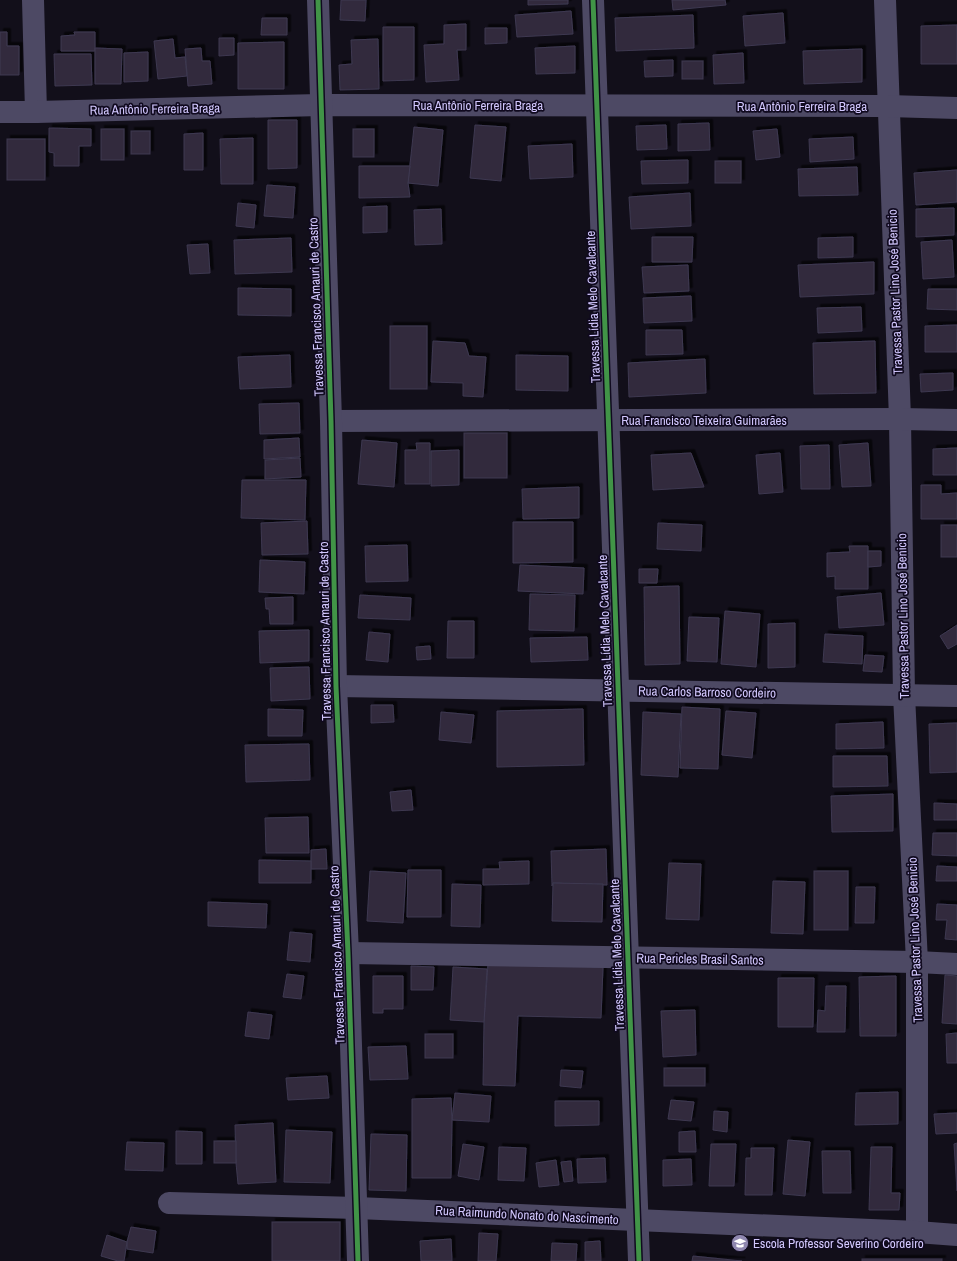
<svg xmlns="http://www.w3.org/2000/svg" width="957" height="1261" font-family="'Archivo Narrow',sans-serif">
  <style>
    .building { fill: #302b3e; stroke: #3e3850; filter: url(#shadow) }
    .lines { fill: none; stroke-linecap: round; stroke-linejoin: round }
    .minor { stroke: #4d4964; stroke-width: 22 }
    .tertiary { stroke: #4d4964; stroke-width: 22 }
    .cycleway-casing { stroke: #100a1f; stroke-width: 8 }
    .cycleway { stroke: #419447; stroke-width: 5 }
    .labels { text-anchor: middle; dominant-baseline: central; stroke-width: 3.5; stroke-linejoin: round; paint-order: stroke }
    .street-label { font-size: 13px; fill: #d3c8ff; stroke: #100a1f }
    .poi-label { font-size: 13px; fill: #d3c8ff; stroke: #100a1f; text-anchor: start }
  </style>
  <defs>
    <filter id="shadow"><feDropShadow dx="3.5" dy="-3.5" stdDeviation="0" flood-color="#0009"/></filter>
  </defs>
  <rect width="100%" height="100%" fill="#120f1a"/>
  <g class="building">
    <polygon points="341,0 366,0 365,21 340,20"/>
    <polygon points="528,0 568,0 568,4 528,5"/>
    <polygon points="672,0 725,0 726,5 673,10"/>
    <polygon points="571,11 573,34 517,37 515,15"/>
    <polygon points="783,13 785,43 745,46 743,16"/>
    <polygon points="693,15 694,48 616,51 615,18"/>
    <polygon points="262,18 287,18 287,35 261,35"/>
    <polygon points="466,24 466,50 457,50 459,80 426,82 424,45 444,44 444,25"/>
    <polygon points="957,25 957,64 921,64 921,26"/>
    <polygon points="383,27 414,27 414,80 383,81"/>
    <polygon points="485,28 507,28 507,43 485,44"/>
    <polygon points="0,32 7,32 7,46 19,46 19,75 0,75"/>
    <polygon points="74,32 95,32 95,51 61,51 61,36 75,35"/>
    <polygon points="219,38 234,38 234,55 219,56"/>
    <polygon points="173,39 175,58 185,57 187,76 158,79 154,41"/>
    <polygon points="378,39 379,89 340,90 339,65 352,64 351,40"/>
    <polygon points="284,42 284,89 238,89 238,43"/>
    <polygon points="575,46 575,73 536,74 535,48"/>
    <polygon points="95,48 122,49 121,84 95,84"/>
    <polygon points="201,48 202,61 210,61 212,84 188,86 185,49"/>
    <polygon points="862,49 862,82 804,84 803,51"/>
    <polygon points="148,52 148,81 124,82 124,53"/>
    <polygon points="743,53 744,83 714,84 713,55"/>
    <polygon points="54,54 91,54 92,85 55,86"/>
    <polygon points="673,60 673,76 645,77 644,61"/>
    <rect x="682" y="61" width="21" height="18"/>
    <polygon points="268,120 297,120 297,168 268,169"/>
    <polygon points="709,123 710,150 678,151 678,124"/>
    <polygon points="475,125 506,127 501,181 470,178"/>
    <polygon points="666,125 667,149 637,150 636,126"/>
    <polygon points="414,127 443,130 438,186 408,183"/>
    <polygon points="49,128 91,129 91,146 79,146 79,166 54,166 54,153 49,152"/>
    <rect x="101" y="129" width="23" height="31"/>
    <rect x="353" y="129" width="21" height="28"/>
    <polygon points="777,129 780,157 756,160 753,131"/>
    <rect x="131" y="131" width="19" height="23"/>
    <polygon points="203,133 203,170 184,170 184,134"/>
    <polygon points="853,137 854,159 810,162 809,139"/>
    <polygon points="253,138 253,184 221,184 220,139"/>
    <rect x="7" y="139" width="38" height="41"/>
    <polygon points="572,144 573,177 530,179 528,146"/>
    <polygon points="688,160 688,183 642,184 641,161"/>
    <rect x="715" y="161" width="26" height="22"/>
    <polygon points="359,166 410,166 408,183 410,197 359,198"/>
    <polygon points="857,167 858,195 799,196 798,169"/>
    <polygon points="957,170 957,202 916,205 914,173"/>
    <polygon points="267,185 295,187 293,218 264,216"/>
    <polygon points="690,193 691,226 631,229 629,197"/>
    <polygon points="238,203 256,205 254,228 236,226"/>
    <polygon points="387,206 387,232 363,233 363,207"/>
    <polygon points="954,208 954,235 916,237 916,209"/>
    <polygon points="441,209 442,244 415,245 414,210"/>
    <polygon points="652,237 693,237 692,262 652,262"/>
    <polygon points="853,237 853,257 818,258 818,238"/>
    <polygon points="291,238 292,272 235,274 234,240"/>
    <polygon points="952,240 954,277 923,279 921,242"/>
    <polygon points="208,244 210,273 190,274 187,245"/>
    <polygon points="874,262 874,294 800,297 798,265"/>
    <polygon points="688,265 689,291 644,293 642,267"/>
    <polygon points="238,288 291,289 291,316 238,315"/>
    <polygon points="928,289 957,289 957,310 927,309"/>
    <polygon points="691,296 692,321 644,323 643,298"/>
    <polygon points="861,307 862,331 818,333 817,308"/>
    <polygon points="957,325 957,352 925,352 925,326"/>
    <rect x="390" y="326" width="37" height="63"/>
    <polygon points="646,330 682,330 683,354 646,355"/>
    <polygon points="433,341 465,343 469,356 486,357 483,397 463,396 463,383 431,382"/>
    <polygon points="875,341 876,393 814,394 813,343"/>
    <polygon points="290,355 291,387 240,389 238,357"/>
    <polygon points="516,355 568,356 568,391 516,390"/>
    <polygon points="705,359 706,393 629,397 628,363"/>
    <polygon points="953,373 953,390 921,392 920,374"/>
    <polygon points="299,403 300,433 260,434 259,404"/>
    <rect x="464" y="433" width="43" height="45"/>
    <polygon points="299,438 300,457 264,459 264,440"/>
    <polygon points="362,440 397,443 394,487 358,484"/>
    <polygon points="416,443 430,443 430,484 405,484 405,450 417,450"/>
    <polygon points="868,443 871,486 842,487 839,445"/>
    <polygon points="829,445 830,489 801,489 800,446"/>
    <polygon points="957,448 957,475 933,475 933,449"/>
    <polygon points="459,450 459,485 431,486 431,451"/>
    <polygon points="691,453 704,487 653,490 651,455"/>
    <polygon points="780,453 783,492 759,494 756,455"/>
    <polygon points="300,458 301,477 265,479 265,460"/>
    <polygon points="242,480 306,480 305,520 241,518"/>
    <polygon points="921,485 941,485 941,494 957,493 957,519 921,519"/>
    <polygon points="579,487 579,518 523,519 522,489"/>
    <polygon points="307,521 308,554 262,555 261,523"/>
    <polygon points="513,522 573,522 573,562 513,563"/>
    <polygon points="658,523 702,525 701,551 657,549"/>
    <rect x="941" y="525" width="16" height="32"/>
    <polygon points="407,545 408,581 366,582 365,546"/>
    <polygon points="849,546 868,546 868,589 835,589 835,576 827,577 827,553 850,552"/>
    <polygon points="868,551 881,551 881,566 868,567"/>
    <polygon points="260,560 305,562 304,594 259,592"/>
    <polygon points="520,565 584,568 583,594 518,591"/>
    <polygon points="639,569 658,569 657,583 639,583"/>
    <polygon points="679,586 680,664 645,665 644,587"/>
    <polygon points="881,593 884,625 839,628 837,597"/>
    <polygon points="530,594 575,595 574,631 529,630"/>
    <polygon points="360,595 411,598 410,620 358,618"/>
    <polygon points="293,597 293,624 270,624 269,609 266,609 265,598"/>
    <polygon points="725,611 760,614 756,667 721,664"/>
    <polygon points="689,617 719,618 717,662 687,661"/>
    <polygon points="448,621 474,621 474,658 447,658"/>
    <polygon points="795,623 795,667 768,668 768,624"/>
    <polygon points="957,625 957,644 948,649 940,636"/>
    <polygon points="309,630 309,661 260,663 259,631"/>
    <polygon points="369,632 390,634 388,662 366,660"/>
    <polygon points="825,634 863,636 862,664 823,662"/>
    <polygon points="587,637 588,660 531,662 530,638"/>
    <polygon points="430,646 431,659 417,660 416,647"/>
    <polygon points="865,655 884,656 882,672 863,671"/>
    <polygon points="309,667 310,699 271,701 270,668"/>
    <polygon points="371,705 393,705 394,722 371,723"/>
    <polygon points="682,707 720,709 718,769 680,768"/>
    <polygon points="268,709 303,710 302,736 268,736"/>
    <polygon points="583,709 584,765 497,767 497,711"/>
    <polygon points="726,711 756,713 752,758 722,755"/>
    <polygon points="441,712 474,715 471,743 439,740"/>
    <polygon points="643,712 681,714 678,777 641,775"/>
    <polygon points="883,722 884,748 836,749 836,724"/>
    <polygon points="957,723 957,772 930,773 929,724"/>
    <polygon points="309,744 310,780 246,782 245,745"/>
    <polygon points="833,756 887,756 888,786 833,787"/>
    <polygon points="411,790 413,810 392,811 390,792"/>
    <polygon points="893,794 893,831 832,832 831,796"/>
    <polygon points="934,803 957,804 957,820 934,820"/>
    <polygon points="308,817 309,853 266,853 265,818"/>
    <polygon points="933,833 957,833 957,856 932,855"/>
    <polygon points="326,849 327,869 311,869 311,850"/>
    <polygon points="606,849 607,885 553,883 552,886 551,851"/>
    <polygon points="259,860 311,861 311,883 259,883"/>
    <polygon points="529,861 529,884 483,885 483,869 500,869 499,862"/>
    <polygon points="669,863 701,864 699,920 666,919"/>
    <polygon points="937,866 957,867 957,881 936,881"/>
    <polygon points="408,870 441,870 441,917 407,917"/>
    <polygon points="370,871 406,873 403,923 367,921"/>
    <rect x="814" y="871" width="34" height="59"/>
    <polygon points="773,881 805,882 803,934 771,933"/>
    <polygon points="553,883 603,884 602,922 552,921"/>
    <polygon points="452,884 481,885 480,927 451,926"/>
    <polygon points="856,887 875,887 874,923 855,923"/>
    <polygon points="208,902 267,904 266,928 208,926"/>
    <polygon points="937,904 957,905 957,940 945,939 947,920 936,920"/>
    <polygon points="290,932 312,934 310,962 287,960"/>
    <polygon points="488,964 603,967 601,1018 518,1016 515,1086 483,1085 484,1022"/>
    <polygon points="411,966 434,967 433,990 411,990"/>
    <polygon points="453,967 487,969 484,1022 450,1020"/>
    <polygon points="287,974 304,976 301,999 283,997"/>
    <polygon points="945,975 957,976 957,1024 942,1023"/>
    <polygon points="373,976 403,976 403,1009 383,1009 383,1013 373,1013"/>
    <polygon points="896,976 896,1036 860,1036 859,977"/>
    <polygon points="778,978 814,978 813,1027 778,1027"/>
    <polygon points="826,986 846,986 845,1032 817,1032 818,1010 825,1011"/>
    <polygon points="695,1010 696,1055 663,1057 661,1011"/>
    <polygon points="248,1012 272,1015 269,1039 245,1036"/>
    <polygon points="957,1033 957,1063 947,1063 946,1034"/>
    <rect x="425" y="1034" width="28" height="24"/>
    <polygon points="406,1046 408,1079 370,1080 368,1047"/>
    <rect x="664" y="1068" width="41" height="18"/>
    <polygon points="561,1070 583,1071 581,1088 560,1086"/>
    <polygon points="327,1076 329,1098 288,1100 286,1078"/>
    <polygon points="898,1092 898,1124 855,1125 856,1093"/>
    <polygon points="455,1093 491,1096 489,1122 452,1120"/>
    <polygon points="451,1098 452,1120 451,1178 412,1178 412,1099"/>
    <polygon points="671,1100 694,1102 691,1121 668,1119"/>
    <polygon points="555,1101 599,1101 599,1125 555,1126"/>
    <polygon points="714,1111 728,1112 727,1132 713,1130"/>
    <polygon points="957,1113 957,1133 936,1134 934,1114"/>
    <polygon points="273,1123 276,1182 238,1184 236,1163 235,1125"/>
    <polygon points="286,1130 332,1132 330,1183 284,1182"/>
    <polygon points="176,1131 202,1132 202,1164 176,1164"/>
    <polygon points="695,1131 696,1152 679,1152 679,1132"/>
    <polygon points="371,1134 407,1135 406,1191 369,1190"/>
    <polygon points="788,1140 810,1142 805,1196 783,1194"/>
    <rect x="214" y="1141" width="22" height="22"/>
    <polygon points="127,1142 164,1143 163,1171 125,1170"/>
    <polygon points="957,1143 957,1191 954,1144"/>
    <polygon points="463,1144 484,1147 479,1180 458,1176"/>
    <polygon points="711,1144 736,1144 734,1186 709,1186"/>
    <polygon points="499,1147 526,1148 524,1181 498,1180"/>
    <polygon points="871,1147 892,1147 891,1193 900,1193 899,1210 869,1210"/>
    <polygon points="751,1148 774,1148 772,1195 745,1195 746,1158 751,1158"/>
    <polygon points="822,1151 850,1151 851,1193 823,1193"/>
    <polygon points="605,1158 606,1182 578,1183 577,1159"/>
    <polygon points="691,1159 692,1185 663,1186 663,1160"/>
    <polygon points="556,1160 559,1185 539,1187 536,1163"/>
    <polygon points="571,1161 573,1181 564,1182 561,1162"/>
    <rect x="272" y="1222" width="68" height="39"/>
    <polygon points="131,1227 156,1231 153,1253 127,1249 127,1242"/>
    <polygon points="479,1233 498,1234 496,1261 478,1261"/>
    <polygon points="107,1235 127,1242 124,1261 118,1261 101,1256"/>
    <polygon points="451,1239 452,1261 421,1261 420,1241"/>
    <polygon points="600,1241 601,1261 585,1261 585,1242"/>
    <polygon points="552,1243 577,1244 576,1261 551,1261"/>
    <polygon points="693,1256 742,1261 692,1261"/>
    <rect x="862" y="1259" width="80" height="2"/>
  </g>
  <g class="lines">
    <g class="minor">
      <polyline points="33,0 36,112"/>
      <polyline points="593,0 639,1261"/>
      <polyline points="885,0 900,419 904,695 917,962 917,1232"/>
      <polyline points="0,112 36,112 320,105 888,106 957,108"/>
      <polyline points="331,421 900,419 957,420"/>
      <polyline points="336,686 957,696"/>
      <polyline points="348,953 917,962 957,964"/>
      <polyline points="169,1203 357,1208 917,1232 957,1235"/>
    </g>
    <polyline class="tertiary" points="318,0 331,421 336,686 348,953 358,1261"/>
    <defs>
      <g id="cycleway">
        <polyline points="318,0 331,421 336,686 348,953 358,1261"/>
        <polyline points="593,0 639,1261"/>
      </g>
    </defs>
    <use href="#cycleway" class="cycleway-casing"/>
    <use href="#cycleway" class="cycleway"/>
  </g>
  <defs>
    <symbol id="school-disc" viewBox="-11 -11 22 22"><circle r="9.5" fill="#8f87af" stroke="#100a1f"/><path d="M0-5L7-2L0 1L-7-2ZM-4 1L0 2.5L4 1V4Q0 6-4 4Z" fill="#fff"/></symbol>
  </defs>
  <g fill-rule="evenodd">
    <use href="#school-disc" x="730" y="1233" width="20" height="20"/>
  </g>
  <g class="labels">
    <g class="street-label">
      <text x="478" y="105">Rua Antônio Ferreira Braga</text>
      <text x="802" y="106">Rua Antônio Ferreira Braga</text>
      <text transform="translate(155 109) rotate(-1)">Rua Antônio Ferreira Braga</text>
      <text transform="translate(895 292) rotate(-92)">Travessa Pastor Lino José Benicio</text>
      <text transform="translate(316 307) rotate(-92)">Travessa Francisco Amauri de Castro</text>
      <text transform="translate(593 307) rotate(-92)">Travessa Lídia Melo Cavalcante</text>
      <text x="704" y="420">Rua Francisco Teixeira Guimarães</text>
      <text transform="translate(903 616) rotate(-91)">Travessa Pastor Lino José Benicio</text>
      <text transform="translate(325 631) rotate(-91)">Travessa Francisco Amauri de Castro</text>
      <text transform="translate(605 631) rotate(-92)">Travessa Lídia Melo Cavalcante</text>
      <text transform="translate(707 692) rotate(1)">Rua Carlos Barroso Cordeiro</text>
      <text transform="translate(915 940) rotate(-92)">Travessa Pastor Lino José Benicio</text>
      <text transform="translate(337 955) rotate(-92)">Travessa Francisco Amauri de Castro</text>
      <text transform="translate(617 955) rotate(-92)">Travessa Lídia Melo Cavalcante</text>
      <text transform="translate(700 959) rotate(1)">Rua Pericles Brasil Santos</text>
      <text transform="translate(527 1215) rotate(3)">Rua Raimundo Nonato do Nascimento</text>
    </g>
    <g class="poi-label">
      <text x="753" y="1243">Escola Professor Severino Cordeiro</text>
    </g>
  </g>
</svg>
